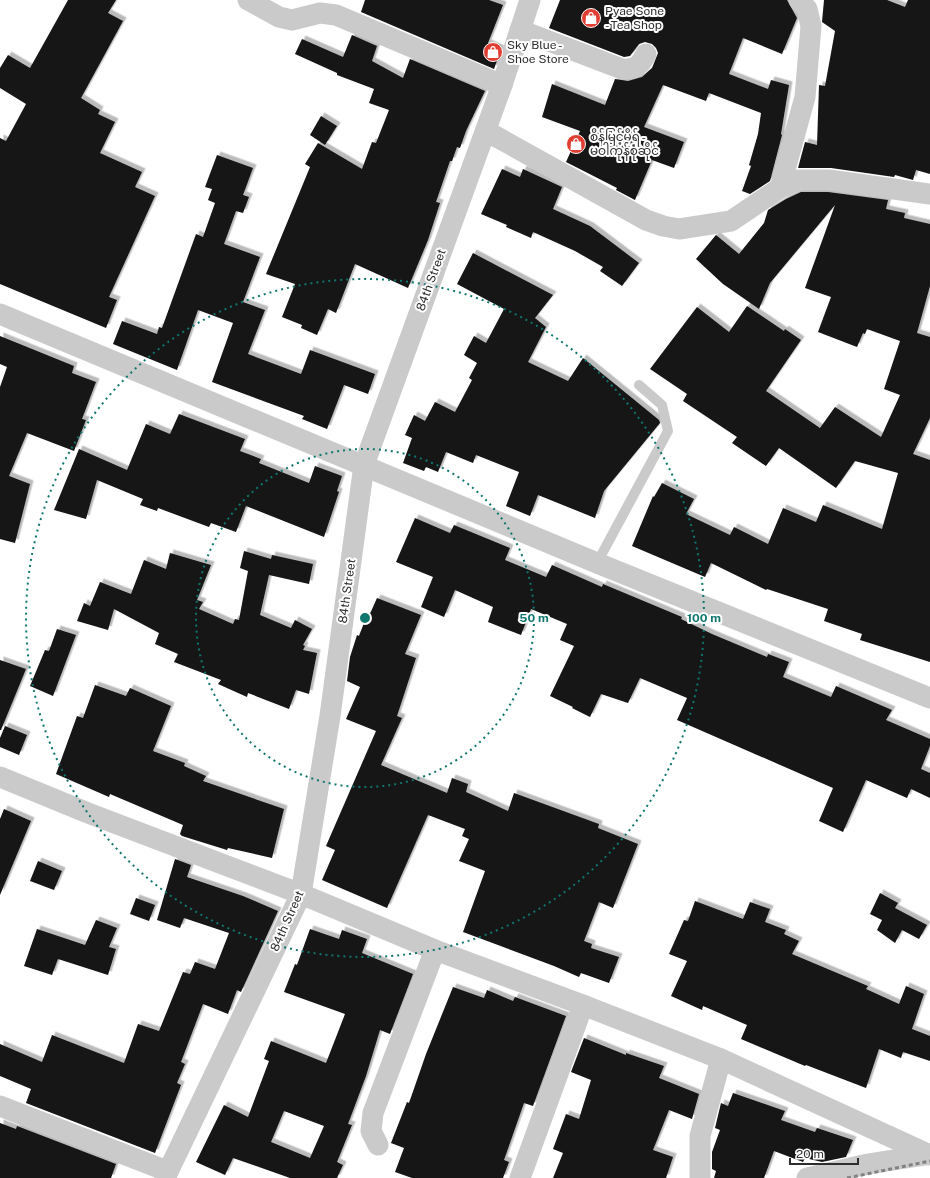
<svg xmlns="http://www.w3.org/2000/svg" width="930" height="1178" font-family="'Public Sans','Noto Sans Myanmar',sans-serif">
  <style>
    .building { fill: #141414; fill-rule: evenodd; filter: url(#shadow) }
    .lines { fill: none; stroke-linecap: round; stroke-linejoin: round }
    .service { stroke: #cacaca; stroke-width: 10 }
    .minor { stroke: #cacaca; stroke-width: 21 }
    .rail { stroke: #828282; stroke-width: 3; stroke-dasharray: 4 3; stroke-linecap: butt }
    .ring { fill: none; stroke: #0f766e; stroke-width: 2; stroke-dasharray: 2 4 }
    .labels { text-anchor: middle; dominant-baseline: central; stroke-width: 4; stroke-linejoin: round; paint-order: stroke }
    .poi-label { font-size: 12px; fill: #2d2d2d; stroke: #fff; text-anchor: start }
    .street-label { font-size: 12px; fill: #2d2d2d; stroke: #fff }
    .centre { fill: #0f766e; stroke: #fff; stroke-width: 2 }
    .ring-label { font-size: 12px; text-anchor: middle; font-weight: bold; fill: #0f766e; stroke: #fff; stroke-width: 4; stroke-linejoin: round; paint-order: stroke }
  </style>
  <defs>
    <filter id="shadow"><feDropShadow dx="3.5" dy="-3.5" stdDeviation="0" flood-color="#0004"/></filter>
  </defs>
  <rect width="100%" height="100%" fill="#fff"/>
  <g class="building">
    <polygon points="68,0 116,0 108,13 123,21 81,98 100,110 98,114 115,122 100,153 142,172 135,187 155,196 109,297 117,300 106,328 0,284 0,138 6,141 26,104 0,88 0,68 8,55 30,68"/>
    <polygon points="365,0 489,0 503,5 488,43 501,49 494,69 361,12"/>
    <polygon points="560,0 787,0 797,18 782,54 743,38 729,74 768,89 771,80 789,85 781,134 782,135 770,181 750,194 742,191 751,166 749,165 758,134 761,113 709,93 706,101 663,85 644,127 684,142 674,168 652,160 635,200 616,190 617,188 566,162 580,131 542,117 552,84 605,105 615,79 628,81 642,77 652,68 658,53 656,48 652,44 645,42 639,44 630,56 624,57 549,28"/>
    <polygon points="824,0 887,0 905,7 908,0 930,0 930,174 916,170 913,180 895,175 894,177 831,168 798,168 805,142 817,145 819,85 825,86 835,31 822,22"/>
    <polygon points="352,35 377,46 372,61 403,78 410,59 485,91 466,131 460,148 457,147 452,161 450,161 436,202 440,203 428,240 408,288 355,264 336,313 328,309 317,335 301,328 302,325 282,317 295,284 266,274 310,167 305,164 318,143 362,169 372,142 376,143 389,110 369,103 374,89 337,75 337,73 295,54 302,39 343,57"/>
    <polygon points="321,116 337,126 325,145 310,135"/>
    <polygon points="217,155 253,168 243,195 249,197 243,213 236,211 224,244 260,257 243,302 265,310 248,354 301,374 310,350 375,374 368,394 344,385 327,429 302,419 304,416 212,382 233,323 198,310 177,370 113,344 122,321 157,334 159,327 162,328 196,234 203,237 215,203 208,200 212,189 205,187"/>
    <polygon points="502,169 520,177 523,169 562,187 553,209 590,226 639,263 622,286 600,271 603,267 575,251 533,232 531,238 506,227 507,225 481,214"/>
    <polygon points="801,192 828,192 888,200 886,209 905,213 904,218 930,224 930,286 917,333 930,337 930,418 913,454 930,460 930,662 860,640 862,634 824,621 828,609 767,589 766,590 711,563 705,577 632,546 653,496 654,497 662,483 694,499 686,514 730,535 734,527 768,544 783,508 816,522 823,505 882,529 898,473 855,461 836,488 779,448 766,466 732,443 737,437 683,401 687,394 650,369 697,307 729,332 747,306 784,331 785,329 801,340 766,391 820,428 835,407 881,437 900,395 884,389 900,341 867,329 865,334 863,333 857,347 818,332 831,297 805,288 835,205 770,283 759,309 723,284 696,259 716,235 739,254 764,223 768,210 786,199"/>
    <polygon points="473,253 553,295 535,318 546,327 528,362 568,381 583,358 659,420 660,423 604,491 595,518 538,495 530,516 506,506 519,472 476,455 473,463 446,452 438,472 426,467 424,471 403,463 412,438 405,435 414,415 425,421 435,402 455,412 472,380 469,378 477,363 464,355 474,336 486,343 504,309 457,284"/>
    <polygon points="0,336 74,366 72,373 96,382 82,419 86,420 74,451 27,433 9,476 30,484 15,543 0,539 0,387 7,367 0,364"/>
    <polygon points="179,414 245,439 240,451 261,459 259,463 309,483 315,466 342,476 337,491 339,492 324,537 246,506 236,532 211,523 209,527 158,508 157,511 140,505 143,499 97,480 86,519 54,510 79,449 127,470 146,424 170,434"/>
    <polygon points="415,518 450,533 454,525 510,548 505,560 546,577 552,565 602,587 603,584 682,617 681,619 712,634 767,657 768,654 789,662 783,677 831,697 836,686 892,710 886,720 930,739 930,746 921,769 930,773 930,798 911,789 907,798 866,780 843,832 819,821 833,788 677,720 687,698 640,678 628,703 601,694 590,717 572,708 573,707 550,696 574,646 560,640 567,624 531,609 521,635 488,622 493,607 455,590 444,617 421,607 433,577 396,562"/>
    <polygon points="244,551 271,559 272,555 313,564 309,584 269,575 260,615 291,628 295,620 312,629 303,645 305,646 303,650 317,653 309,694 296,690 289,709 248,693 247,697 218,684 221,680 174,662 178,654 155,644 159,633 114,609 108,630 77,621 84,603 90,606 100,582 131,594 144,560 166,569 170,553 211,565 197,600 203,602 199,609 233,624 235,619 239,620 248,571 240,568"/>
    <polygon points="377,598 421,615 405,654 416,658 397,716 402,718 381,765 447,793 452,778 468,784 466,792 508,811 514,793 599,824 598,828 638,844 613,908 599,902 584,941 592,944 591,948 619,957 609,983 581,973 579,977 554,966 463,932 485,871 459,861 469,839 462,836 465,829 428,815 387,908 322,880 335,850 326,846 376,731 346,719 360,687 347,681 350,657 357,635 359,636 367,615 369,616"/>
    <polygon points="57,629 76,635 53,696 30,686 45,650 49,651"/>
    <polygon points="0,660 26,669 1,730 0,730"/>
    <polygon points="95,685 126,696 130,688 171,706 153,751 185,763 184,766 206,776 203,781 284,809 272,858 228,848 227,850 182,836 180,834 183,825 110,794 109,797 56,774 77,716 83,718"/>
    <polygon points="5,726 27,735 19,755 0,747 0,738"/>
    <polygon points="4,809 31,821 0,895 0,819"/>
    <polygon points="175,859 191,865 187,877 243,896 278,911 241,992 237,990 228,1014 203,1004 181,1062 185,1064 177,1083 181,1085 155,1153 26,1103 31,1089 0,1076 0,1044 42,1062 52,1035 124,1063 138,1024 159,1031 183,972 190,974 195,962 215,969 229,933 184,918 180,928 157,920"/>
    <polygon points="38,861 62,871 54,890 30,881"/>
    <polygon points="880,893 898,903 895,908 927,925 919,939 902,930 895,943 877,930 882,920 870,914"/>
    <polygon points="136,898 155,905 149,921 130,914"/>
    <polygon points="695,901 743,919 750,902 770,909 765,922 786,930 784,934 799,941 792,954 868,986 866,989 899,1004 906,986 924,994 912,1029 930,1036 930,1061 903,1052 901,1058 879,1049 866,1088 806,1065 805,1066 741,1039 747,1025 703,1006 702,1010 671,996 687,961 669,954 684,920 688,921"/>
    <polygon points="96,920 117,928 109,947 116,949 108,975 58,959 52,975 24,966 37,929 85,945"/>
    <path d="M 310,929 L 339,939 L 342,930 L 367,939 L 362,953 L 413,974 L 390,1034 L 380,1030 L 366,1076 L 348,1124 L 352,1125 L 337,1162 L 343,1165 L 337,1178 L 290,1178 L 233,1158 L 225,1175 L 196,1162 L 224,1105 L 248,1117 L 269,1061 L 264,1059 L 271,1041 L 326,1063 L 345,1014 L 284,992 L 295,964 L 297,965 ZM 284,1111 L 324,1126 L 310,1158 L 271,1142 Z"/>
    <polygon points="453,987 484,998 487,990 513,1001 515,997 566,1016 533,1106 524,1103 504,1160 509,1162 503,1178 412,1178 395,1172 404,1148 391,1143 407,1102 409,1103 426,1054"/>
    <polygon points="584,1038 626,1055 626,1053 664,1066 659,1078 699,1094 692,1119 669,1110 653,1150 673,1157 666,1178 553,1178 563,1153 553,1149 566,1114 579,1119 591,1080 571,1072"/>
    <polygon points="733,1093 785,1111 781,1120 815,1132 817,1128 853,1140 846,1157 822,1162 805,1158 803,1162 774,1151 764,1178 714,1178 716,1171 712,1169 712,1152 720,1130 715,1128 721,1103 728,1106"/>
    <polygon points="0,1123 16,1129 17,1126 116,1164 111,1178 0,1178"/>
  </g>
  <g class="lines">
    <polyline class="service" points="597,563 668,431 662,405 639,385"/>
    <g class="minor">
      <polyline points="248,0 279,17 292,20 320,13 336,15 502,85"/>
      <path d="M 520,30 L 622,69 C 635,70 640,66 646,54"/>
      <polyline points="486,131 646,220 663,226 679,229 731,221 780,188 799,180 829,180 930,194"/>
      <polyline points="780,188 805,97 811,26 807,9 799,0"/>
      <polyline points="0,314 597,563 930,698"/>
      <polyline points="0,777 88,813 301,894 435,950 583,1005 721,1059 930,1155"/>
      <polyline points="0,1106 167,1171"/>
      <polyline points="378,1145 371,1131 373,1113 435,950"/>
      <polyline points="165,1178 301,894 330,716 364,465 502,85 530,0"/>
      <polyline points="520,1178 583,1005"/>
      <polyline points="700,1178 700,1136 721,1059"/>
      <polyline points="807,1178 868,1164 930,1154"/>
    </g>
    <polyline class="rail" points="847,1178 930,1161"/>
  </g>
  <g class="ring">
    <circle cx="365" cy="618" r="169"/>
    <circle cx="365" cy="618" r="339"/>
  </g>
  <defs>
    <symbol id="shop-disc" viewBox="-11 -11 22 22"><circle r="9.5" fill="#e23d32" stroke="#fff"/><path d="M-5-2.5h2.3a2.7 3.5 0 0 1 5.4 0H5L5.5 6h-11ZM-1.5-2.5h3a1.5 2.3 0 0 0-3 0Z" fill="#fff"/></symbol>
  </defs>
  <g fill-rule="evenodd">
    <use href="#shop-disc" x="580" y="7" width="22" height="22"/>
    <use href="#shop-disc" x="482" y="41" width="22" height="22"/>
    <use href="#shop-disc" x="565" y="133" width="22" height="22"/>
  </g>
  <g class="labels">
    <g class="poi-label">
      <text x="605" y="11">Pyae Sone<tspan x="605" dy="14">- Tea Shop</tspan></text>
      <text x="507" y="45">Sky Blue -<tspan x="507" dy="14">Shoe Store</tspan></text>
      <text x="590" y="137">စိန်မြင့်မိုရ် -<tspan x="590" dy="14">မဝါကုန်စုံဆိုင်</tspan></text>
    </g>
    <g class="street-label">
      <text transform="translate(431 280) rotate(-70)">84th Street</text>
      <text transform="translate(347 591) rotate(-82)">84th Street</text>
      <text transform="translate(287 921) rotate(-66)">84th Street</text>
    </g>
  </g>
  <circle cx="365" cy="618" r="6" class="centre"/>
  <g class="ring-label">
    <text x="534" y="622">50 m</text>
    <text x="704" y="622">100 m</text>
  </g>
  <path d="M790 1158v6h68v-6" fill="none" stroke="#2d2d2d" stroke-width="2"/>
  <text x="796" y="1158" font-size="12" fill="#2d2d2d" stroke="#ffffff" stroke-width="3" paint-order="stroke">20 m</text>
</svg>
